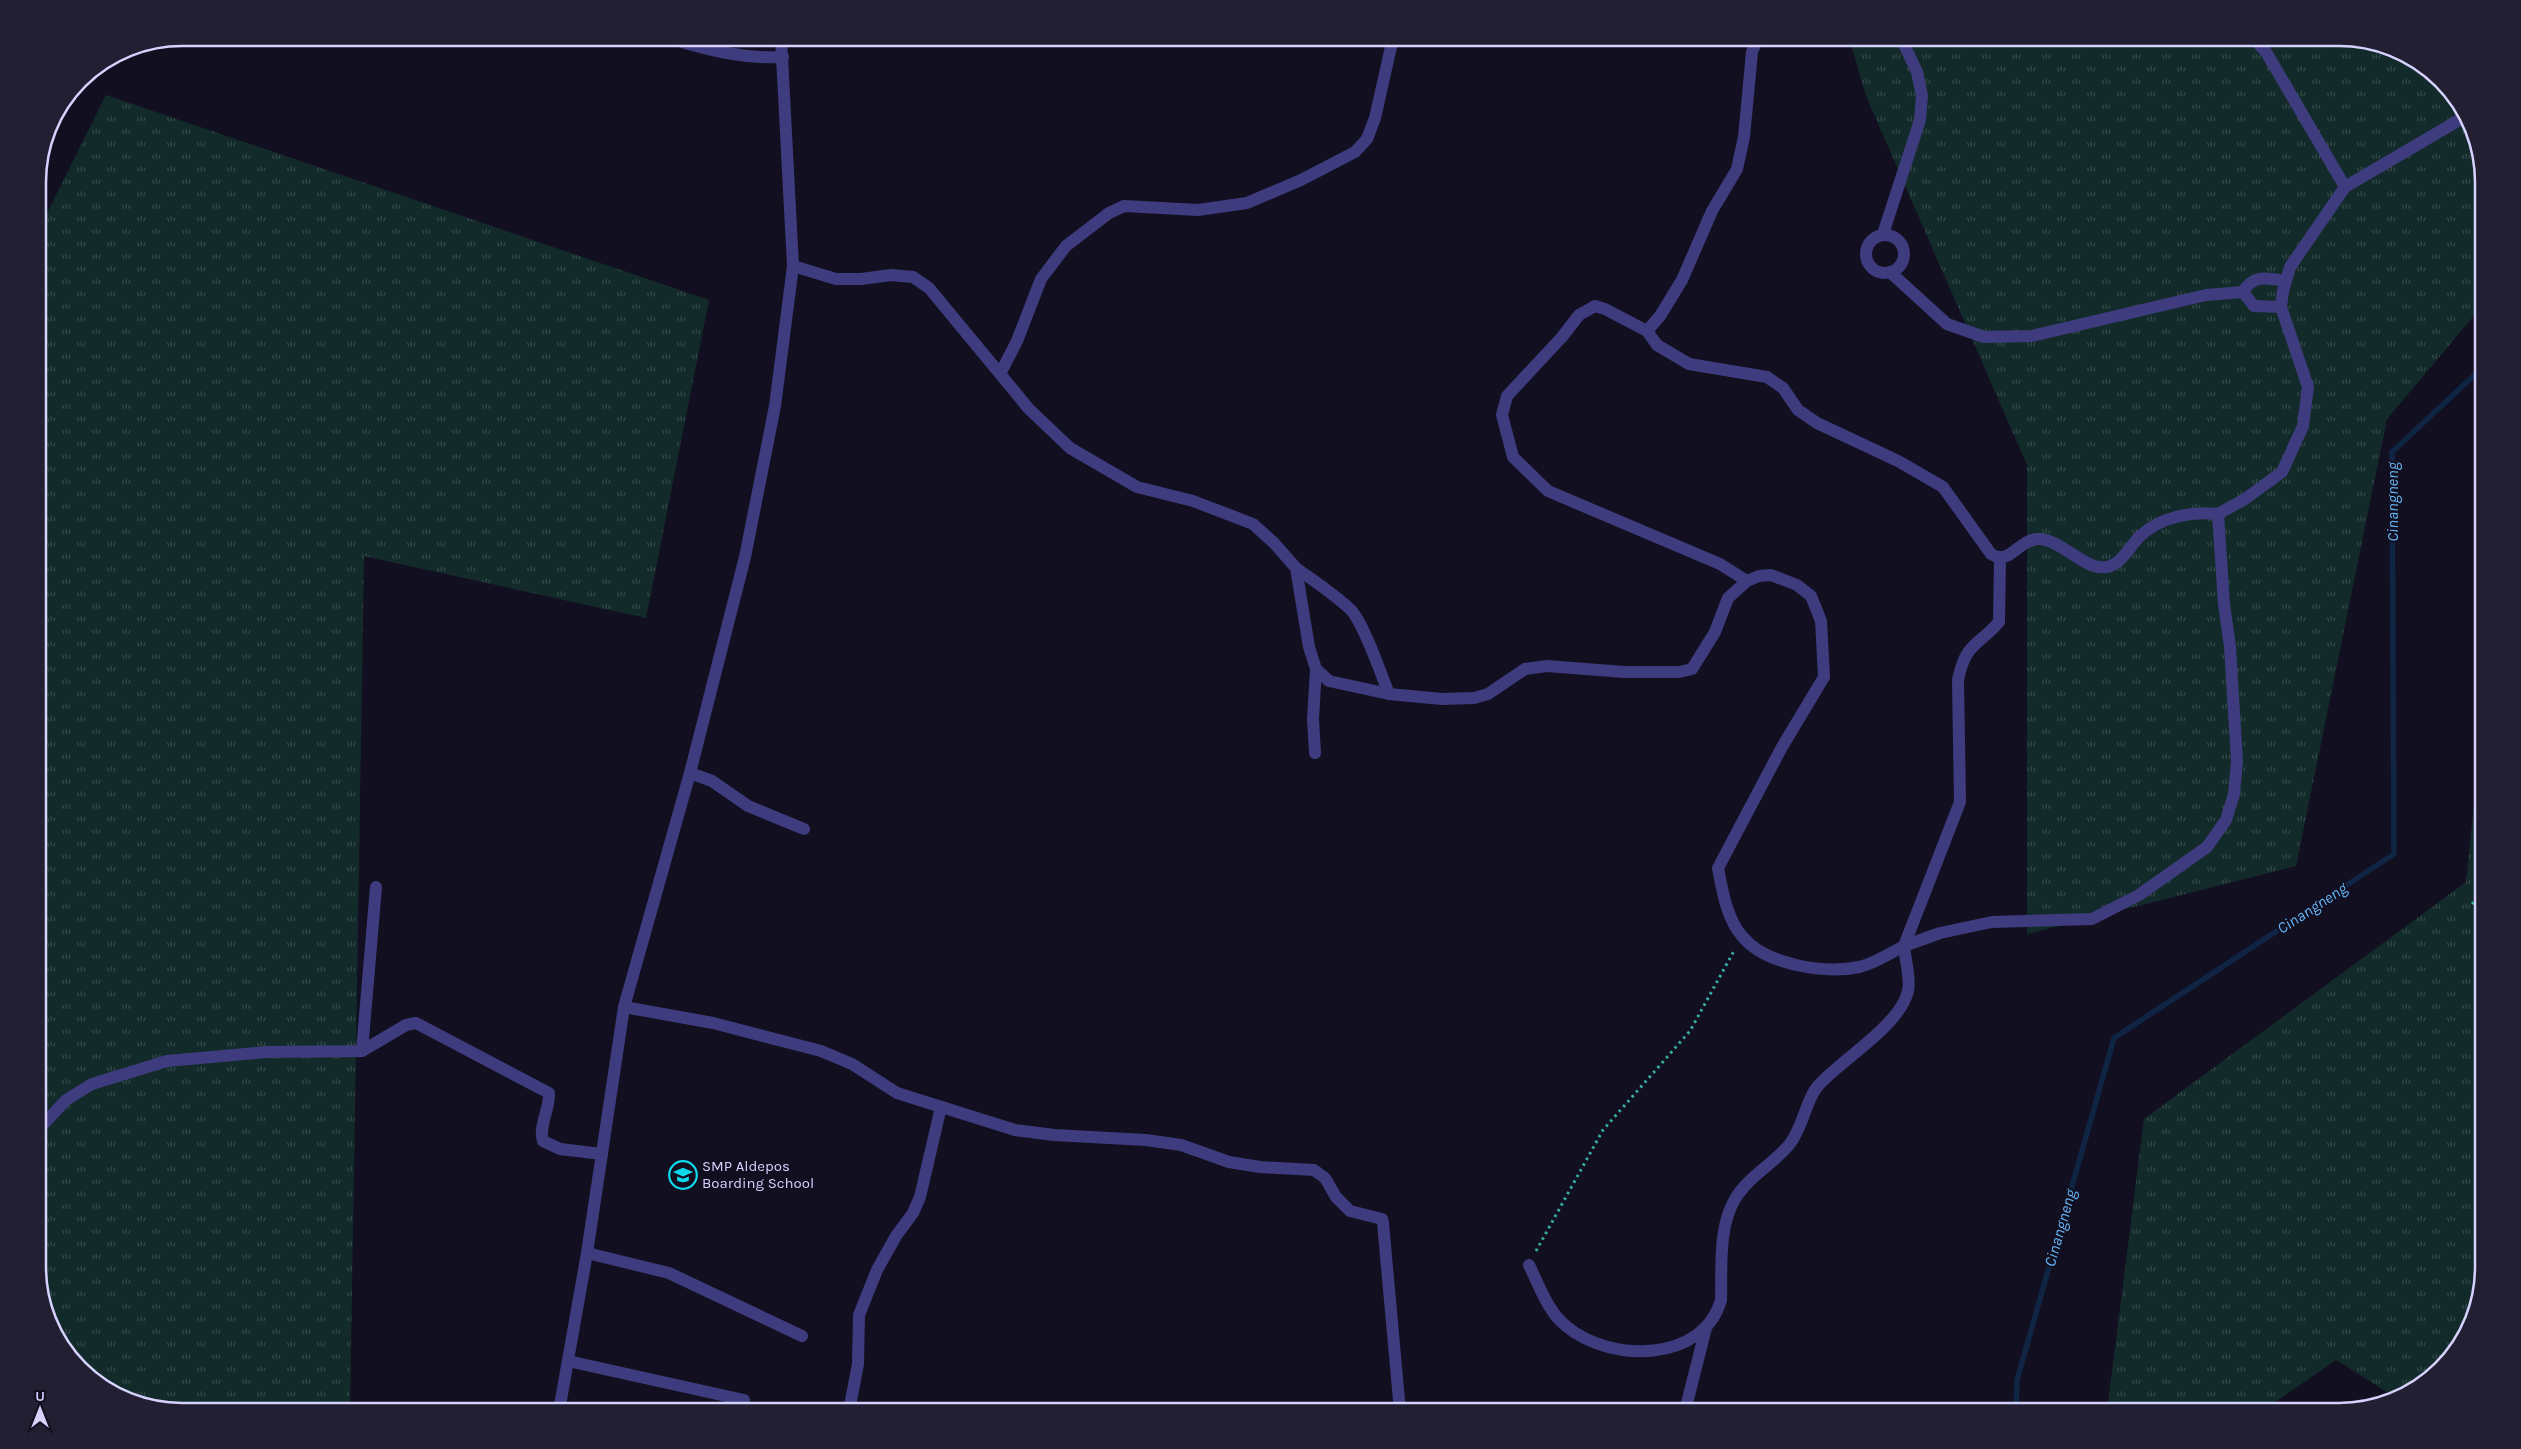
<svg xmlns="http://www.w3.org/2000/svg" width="2521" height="1449" font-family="Karla,sans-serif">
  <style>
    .grass { fill: url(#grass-tufts) }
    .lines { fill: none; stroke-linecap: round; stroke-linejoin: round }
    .stream { stroke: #102544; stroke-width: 5.5 }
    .path { stroke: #35ada4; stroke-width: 3; stroke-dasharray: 2.5 4; stroke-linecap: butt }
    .minor { stroke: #3e3c7e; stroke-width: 12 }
    .tertiary { stroke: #3e3c7e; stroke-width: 12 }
    .labels { text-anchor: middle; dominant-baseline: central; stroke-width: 4; stroke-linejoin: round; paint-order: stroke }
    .poi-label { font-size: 15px; fill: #d6d1fd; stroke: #120f21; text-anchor: start }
    .water-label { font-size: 16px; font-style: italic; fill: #65b6f7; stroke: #120f21 }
    .rim { fill: none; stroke: #d6d1fd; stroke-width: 2.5 }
  </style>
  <defs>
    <pattern id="grass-tufts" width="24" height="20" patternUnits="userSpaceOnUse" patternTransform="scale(1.25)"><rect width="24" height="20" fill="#122b2a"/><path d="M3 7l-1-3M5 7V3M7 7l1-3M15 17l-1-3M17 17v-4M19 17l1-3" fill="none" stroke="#34494a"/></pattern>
  </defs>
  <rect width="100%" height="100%" fill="#120f21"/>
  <g class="grass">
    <polygon points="1849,38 2339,38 2411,57 2464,109 2483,173 2483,305 2387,419 2296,866 2027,934 2027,465 1866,96"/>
    <polygon points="106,95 709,300 646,618 364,556 350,1411 182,1411 110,1392 57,1340 38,1276 38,231"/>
    <polygon points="2483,719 2483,1267 2464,1339 2412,1392 2395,1397 2336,1360 2262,1411 2107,1411 2144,1119 2466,882"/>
  </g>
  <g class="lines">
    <polyline class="stream" points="2016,1411 2017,1380 2114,1038 2394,854 2392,452 2483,367"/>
    <g class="path">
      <polyline points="2472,904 2483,892"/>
      <polyline points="1536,1251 1603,1130 1690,1031 1735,949"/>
    </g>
    <g class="minor">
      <path d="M 669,38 C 707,50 743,59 783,57"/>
      <polyline points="2253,38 2266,52 2345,187"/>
      <polyline points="1883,234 1920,120 1922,96 1917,72 1901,38"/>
      <circle cx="1885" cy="254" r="19"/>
      <path d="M 793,266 L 836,279 L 861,279 L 891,275 L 913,277 L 929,288 L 1029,409 L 1070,448 L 1137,487 L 1193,501 L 1253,524 L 1274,543 L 1296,568 L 1309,647 L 1316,669 L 1329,681 L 1389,694 L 1442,699 L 1474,698 L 1488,694 L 1525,669 L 1547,666 L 1624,672 L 1679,672 L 1692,669 L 1715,632 L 1728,598 L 1747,581 L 1759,576 L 1771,575 L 1797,585 L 1811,596 L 1821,621 L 1824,677 L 1782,747 L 1718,868 C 1722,890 1727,919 1742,936 C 1765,965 1825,974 1859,967 C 1874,964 1890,953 1904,946 L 1960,802 L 1958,680 C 1966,642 1977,647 1999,622 L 2000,558"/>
      <polyline points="1890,272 1947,324 1984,337 2032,336 2206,295 2243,292 2254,306 2281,307"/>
      <path d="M 2243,292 C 2253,274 2267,278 2285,281"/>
      <path d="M 1647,331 L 1657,345 L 1689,364 L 1767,377 L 1783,388 L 1798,410 L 1817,423 L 1898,461 L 1943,487 L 1991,554 C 2010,566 2018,540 2037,539 C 2061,538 2084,571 2107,567 C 2122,564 2130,546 2140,536 C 2161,517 2191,511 2218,514"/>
      <polyline points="1001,372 1017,341 1041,279 1066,246 1109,213 1124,206 1198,210 1247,203 1301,180 1355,152 1367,139 1375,118 1393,38"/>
      <path d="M 1296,568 C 1314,581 1334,594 1351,610 C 1364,624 1381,674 1389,694"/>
      <polyline points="1747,581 1720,564 1548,491 1513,457 1502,415 1507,396 1562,337 1579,315 1595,306 1605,309 1647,331 1660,316 1682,280 1712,211 1737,169 1744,137 1752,52 1758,38"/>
      <polyline points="1315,753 1313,719 1316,669"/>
      <polyline points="690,773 712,781 748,806 804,829"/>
      <polyline points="624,1007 713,1023 821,1051 852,1064 897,1093 1015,1130 1054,1135 1146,1140 1181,1145 1229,1162 1260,1167 1314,1170 1325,1178 1336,1197 1350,1211 1382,1219 1383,1223 1400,1411"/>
      <polyline points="362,1051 376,887"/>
      <path d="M 38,1130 L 66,1100 L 92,1084 L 167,1061 L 267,1052 L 362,1051 L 406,1025 L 416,1023 L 549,1093 C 550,1109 538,1127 543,1141 L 560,1149 L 602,1154"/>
      <polyline points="587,1253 669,1273 802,1336"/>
      <path d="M 1529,1265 C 1539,1285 1548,1312 1566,1326 C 1610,1363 1703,1363 1721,1300 C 1722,1267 1718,1228 1735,1199 C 1748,1177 1773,1164 1789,1145 C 1803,1128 1806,1100 1817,1087 C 1839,1061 1900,1026 1908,991 C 1911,979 1905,959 1904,946 L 1940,933 L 1992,922 L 2092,919 L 2139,895 L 2207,847 L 2226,820 L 2234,794 L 2237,761 L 2230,647 L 2224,604 L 2218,514 L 2245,499 L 2282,472 L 2303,426 L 2308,387 L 2281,307 L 2283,291 L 2290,267 L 2345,187 L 2466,116"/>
      <polyline points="568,1361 744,1400"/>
      <polyline points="849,1411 858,1364 859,1315 877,1270 896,1236 913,1213 920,1197 941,1107"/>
      <polyline points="1685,1411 1706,1328"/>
    </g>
    <polyline class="tertiary" points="559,1411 587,1253 624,1007 690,773 745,557 775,406 793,266 781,38"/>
  </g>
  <defs>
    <symbol id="school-ring" viewBox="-11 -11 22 22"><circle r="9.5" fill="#120f21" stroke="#0ddbed" stroke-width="1.5"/><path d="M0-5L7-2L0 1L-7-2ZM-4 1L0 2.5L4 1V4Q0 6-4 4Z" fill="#0ddbed"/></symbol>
  </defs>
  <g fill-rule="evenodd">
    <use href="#school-ring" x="667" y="1159" width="32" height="32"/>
  </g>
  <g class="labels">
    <g class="poi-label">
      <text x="702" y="1166">SMP Aldepos<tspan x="702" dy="17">Boarding School</tspan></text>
    </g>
    <g class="water-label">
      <text transform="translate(2392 502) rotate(-90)">Cinangneng</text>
      <text transform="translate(2312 908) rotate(-33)">Cinangneng</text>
      <text transform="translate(2060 1228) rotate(-74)">Cinangneng</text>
    </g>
  </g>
  <path d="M0 0H2521V1449H0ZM182 46H2339A136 136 0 0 1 2475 182V1267A136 136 0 0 1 2339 1403H182A136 136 0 0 1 46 1267V182A136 136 0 0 1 182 46Z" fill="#221f33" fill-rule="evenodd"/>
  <path class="rim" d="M182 46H2339A136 136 0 0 1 2475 182V1267A136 136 0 0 1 2339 1403H182A136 136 0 0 1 46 1267V182A136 136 0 0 1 182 46Z"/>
  <g transform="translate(40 1409)" stroke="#120f21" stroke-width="4" paint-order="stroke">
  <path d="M0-4L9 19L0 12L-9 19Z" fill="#d6d1fd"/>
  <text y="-8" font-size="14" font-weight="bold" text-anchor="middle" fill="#d6d1fd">U</text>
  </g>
</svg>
